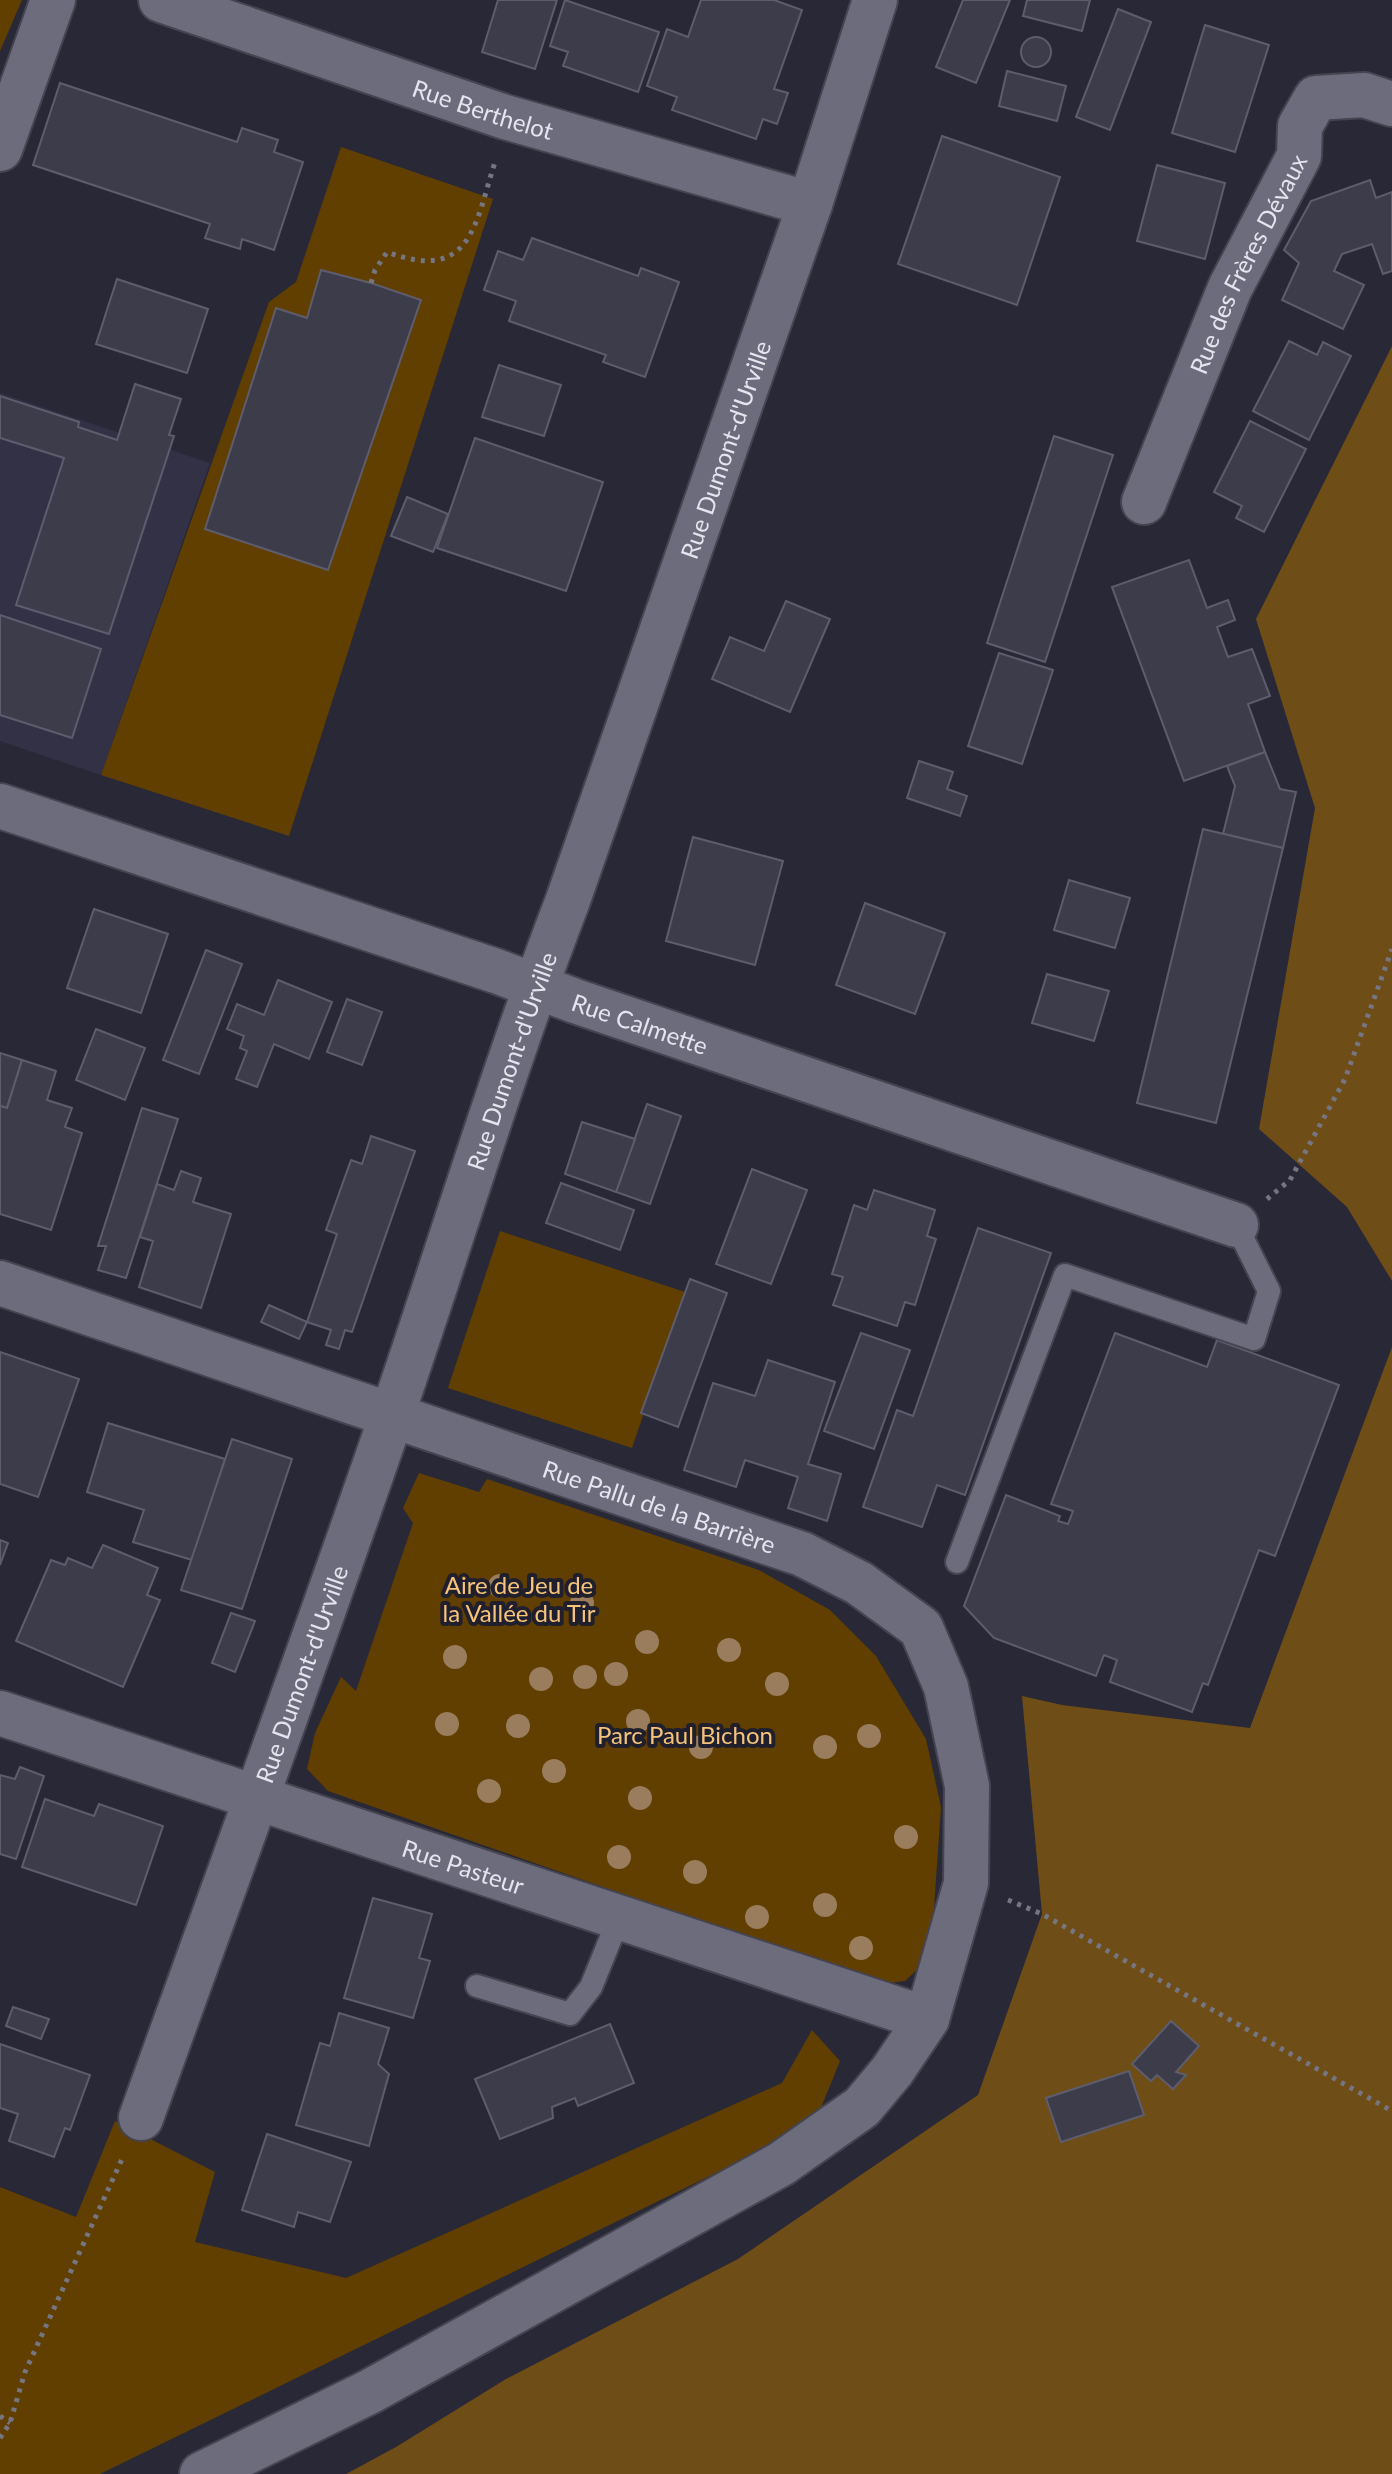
<svg xmlns="http://www.w3.org/2000/svg" width="1392" height="2474" font-family="Lato,sans-serif">
  <style>
    .built { fill: #323146 }
    .green { fill: #613f00 }
    .forest { fill: #6f4d16 }
    .building { fill: #3c3c4b; stroke: #5e5d6e; stroke-width: 2 }
    .lines { fill: none; stroke-linecap: round; stroke-linejoin: round }
    .lane-casing { stroke: #454450; stroke-width: 26 }
    .street-casing { stroke: #454450; stroke-width: 48 }
    .secondary-casing { stroke: #454450; stroke-width: 48 }
    .path { stroke: #767683; stroke-width: 5; stroke-dasharray: 4 6; stroke-linecap: butt }
    .lane { stroke: #6c6c7d; stroke-width: 22 }
    .street { stroke: #6c6c7d; stroke-width: 44 }
    .secondary { stroke: #6c6c7d; stroke-width: 44 }
    .tree { fill: #9a7d5c }
    .labels { text-anchor: middle; dominant-baseline: central; stroke-width: 8; stroke-linejoin: round; paint-order: stroke }
    .street-label { font-size: 24px; fill: #e5e5ef; stroke: #201f2d }
    .park-label { font-size: 24px; fill: #f6c37b; stroke: #201f2d }
  </style>
  <rect width="100%" height="100%" fill="#292837"/>
  <polygon class="built" points="0,393 210,463 101,775 0,741"/>
  <g class="green">
    <polygon points="0,0 22,0 0,51"/>
    <polygon points="341,147 493,199 289,836 101,775 269,302 296,282"/>
    <polygon points="500,1231 685,1292 632,1448 448,1388"/>
    <polygon points="419,1473 479,1492 487,1479 759,1570 830,1610 876,1656 926,1739 941,1807 933,1922 924,1963 905,1981 881,1984 328,1791 307,1769 315,1733 341,1677 356,1691 413,1523 403,1508"/>
    <polygon points="812,2030 840,2061 814,2125 100,2474 0,2474 0,2187 76,2217 115,2121 215,2172 195,2242 346,2278 782,2083"/>
  </g>
  <g class="forest">
    <polygon points="1392,346 1392,1281 1347,1207 1259,1129 1315,808 1256,619"/>
    <polygon points="1392,1347 1392,2474 346,2474 396,2447 506,2379 738,2259 978,2095 1042,1914 1022,1696 1062,1705 1250,1728"/>
  </g>
  <g class="building">
    <polygon points="498,0 557,0 535,69 482,52"/>
    <polygon points="565,0 659,32 638,92 563,66 568,52 550,46"/>
    <polygon points="701,0 774,0 802,10 774,89 788,93 777,124 763,119 756,139 672,110 677,97 647,86 667,29 688,37"/>
    <polygon points="963,0 1010,0 976,83 936,67"/>
    <polygon points="1027,0 1090,0 1082,31 1023,16"/>
    <polygon points="1118,9 1151,22 1110,130 1076,117"/>
    <polygon points="1205,25 1269,45 1235,152 1172,133"/>
    <circle cx="1036" cy="52" r="15"/>
    <polygon points="1007,71 1066,86 1057,121 999,106"/>
    <polygon points="60,83 237,142 242,128 278,140 274,152 303,162 274,250 242,239 240,249 205,238 210,224 33,165"/>
    <polygon points="942,136 1060,177 1017,305 898,264"/>
    <polygon points="1157,165 1225,183 1205,259 1137,241"/>
    <polygon points="1370,180 1376,198 1392,192 1392,271 1383,274 1372,244 1342,254 1334,271 1364,285 1343,329 1282,300 1299,263 1284,250 1311,201"/>
    <polygon points="532,238 638,276 641,268 679,282 645,377 603,362 606,355 509,321 516,301 484,290 498,251 523,260"/>
    <polygon points="321,270 371,283 421,300 328,570 205,529 276,308 307,318"/>
    <polygon points="117,279 208,309 187,373 96,344"/>
    <polygon points="1289,341 1317,355 1323,342 1351,356 1309,440 1253,411"/>
    <polygon points="499,365 561,385 544,436 482,417"/>
    <polygon points="135,384 181,399 169,435 174,436 109,634 16,605 64,458 0,438 0,396 79,422 78,427 117,440"/>
    <polygon points="1250,421 1306,449 1264,532 1236,518 1242,506 1214,492"/>
    <polygon points="1054,436 1113,455 1045,662 987,643"/>
    <polygon points="475,438 603,482 566,591 437,548"/>
    <polygon points="407,497 448,514 433,552 391,536"/>
    <polygon points="1189,560 1207,608 1228,600 1235,620 1217,627 1228,657 1252,649 1270,696 1248,704 1265,752 1184,781 1112,587"/>
    <polygon points="786,601 830,619 790,712 712,679 730,637 764,651"/>
    <polygon points="0,615 101,649 72,738 0,715"/>
    <polygon points="999,653 1053,670 1022,764 968,746"/>
    <polygon points="1265,752 1280,789 1296,792 1283,848 1223,834 1235,786 1227,766"/>
    <polygon points="919,761 953,772 947,789 967,796 960,816 907,798"/>
    <polygon points="1203,829 1283,848 1216,1123 1137,1103"/>
    <polygon points="693,837 783,861 755,965 666,941"/>
    <polygon points="1069,880 1130,898 1115,948 1054,930"/>
    <polygon points="865,903 945,933 915,1014 836,985"/>
    <polygon points="94,909 168,934 141,1013 67,988"/>
    <polygon points="206,950 242,964 199,1074 163,1060"/>
    <polygon points="1047,974 1109,991 1094,1041 1032,1023"/>
    <polygon points="278,980 332,1002 309,1059 274,1044 257,1087 236,1079 247,1051 240,1048 244,1036 227,1029 237,1004 264,1015"/>
    <polygon points="347,999 382,1012 362,1065 327,1052"/>
    <polygon points="96,1029 145,1048 125,1100 76,1080"/>
    <polygon points="0,1053 22,1060 7,1108 0,1106"/>
    <polygon points="22,1060 56,1071 47,1100 72,1108 65,1127 82,1133 51,1230 0,1214 0,1106 7,1108"/>
    <polygon points="647,1104 681,1116 650,1204 616,1192"/>
    <polygon points="142,1108 178,1119 126,1278 98,1270 106,1246 98,1246"/>
    <polygon points="582,1122 635,1139 616,1192 565,1174"/>
    <polygon points="371,1136 415,1151 352,1332 345,1330 339,1349 326,1345 331,1330 307,1322 337,1234 326,1230 351,1160 362,1164"/>
    <polygon points="752,1169 807,1190 771,1284 716,1264"/>
    <polygon points="181,1171 201,1178 193,1202 231,1214 201,1308 139,1287 153,1241 140,1237 157,1184 174,1190"/>
    <polygon points="561,1183 634,1210 620,1250 546,1223"/>
    <polygon points="874,1190 935,1210 927,1236 936,1239 915,1305 905,1302 897,1326 833,1305 843,1277 832,1274 854,1205 867,1210"/>
    <polygon points="978,1228 1051,1253 965,1495 937,1485 922,1527 863,1507 897,1410 913,1416"/>
    <polygon points="690,1279 727,1293 678,1427 641,1413"/>
    <polygon points="269,1305 307,1322 299,1339 261,1322"/>
    <polygon points="861,1333 910,1350 874,1449 824,1431"/>
    <polygon points="1115,1333 1207,1367 1217,1340 1339,1385 1275,1556 1259,1550 1208,1685 1203,1683 1192,1712 1110,1682 1117,1660 1104,1655 1096,1676 994,1638 964,1606 1006,1495 1060,1516 1058,1521 1068,1524 1073,1511 1051,1504"/>
    <polygon points="0,1352 79,1379 38,1497 0,1484"/>
    <polygon points="768,1360 835,1382 808,1464 841,1474 827,1521 788,1508 798,1477 745,1460 736,1487 684,1470 713,1383 755,1396"/>
    <polygon points="108,1423 225,1459 192,1560 133,1542 144,1510 87,1492"/>
    <polygon points="232,1439 292,1459 242,1609 181,1590"/>
    <polygon points="0,1540 8,1543 0,1565"/>
    <polygon points="103,1545 158,1568 147,1595 160,1600 123,1687 16,1641 51,1560 65,1565 68,1558 92,1568"/>
    <polygon points="231,1613 255,1621 235,1672 212,1663"/>
    <polygon points="20,1767 44,1776 16,1859 0,1854 0,1775 15,1779"/>
    <polygon points="45,1799 94,1816 99,1804 163,1826 136,1905 22,1867"/>
    <polygon points="373,1898 432,1914 419,1958 430,1961 413,2018 344,1998"/>
    <polygon points="13,2007 49,2019 41,2039 6,2026"/>
    <polygon points="339,2013 389,2028 378,2064 389,2074 369,2146 296,2125 320,2043 330,2046"/>
    <polygon points="1171,2021 1199,2046 1176,2072 1186,2075 1173,2089 1157,2075 1151,2081 1132,2064"/>
    <polygon points="610,2024 634,2083 578,2106 575,2098 552,2107 553,2118 500,2139 475,2079"/>
    <polygon points="0,2044 90,2075 70,2130 65,2128 54,2157 9,2141 18,2114 0,2108"/>
    <polygon points="1129,2071 1144,2115 1061,2142 1046,2098"/>
    <polygon points="267,2134 351,2162 330,2222 298,2212 294,2227 242,2210"/>
  </g>
  <g class="lines">
    <defs>
      <g id="lane">
        <polyline points="957,1562 1065,1275 1254,1339 1269,1291 1236,1225"/>
        <polyline points="477,1986 570,2014 591,1987 619,1918"/>
      </g>
      <g id="street">
        <path id="s1" d="M 161,0 L 505,117 L 810,204"/>
        <polyline points="0,149 53,0"/>
        <path id="s2" d="M 1144,502 L 1230,288 L 1299,156 L 1300,126 L 1316,98 L 1364,95 L 1392,104"/>
        <path id="s3" d="M 0,806 L 496,971 L 575,1001 L 1236,1225"/>
        <path id="s4" d="M 141,2118 C 225,1884 311,1650 392,1415 C 451,1243 503,1069 568,900 L 810,204 L 875,0"/>
      </g>
      <g id="secondary">
        <path id="s5" d="M 0,1283 L 802,1554 L 859,1583 L 921,1628 L 946,1687 L 967,1786 L 966,1883 L 927,2019 L 892,2071 L 862,2107 L 781,2164 L 369,2392 L 202,2474"/>
        <path id="s6" d="M 0,1713 L 927,2019"/>
      </g>
    </defs>
    <use href="#lane" class="lane-casing"/>
    <use href="#street" class="street-casing"/>
    <use href="#secondary" class="secondary-casing"/>
    <g class="path">
      <path d="M 371,283 L 375,270 L 387,252 C 473,284 475,222 496,159"/>
      <polyline points="1267,1199 1290,1180 1345,1079 1392,949"/>
      <polyline points="1008,1900 1042,1914 1392,2111"/>
      <polyline points="0,2416 10,2423"/>
      <polyline points="0,2438 10,2423 25,2372 122,2159"/>
    </g>
    <use href="#lane" class="lane"/>
    <use href="#street" class="street"/>
    <use href="#secondary" class="secondary"/>
  </g>
  <g class="tree">
    <circle cx="500" cy="1586" r="12"/>
    <circle cx="582" cy="1603" r="12"/>
    <circle cx="647" cy="1642" r="12"/>
    <circle cx="729" cy="1650" r="12"/>
    <circle cx="455" cy="1657" r="12"/>
    <circle cx="616" cy="1674" r="12"/>
    <circle cx="585" cy="1677" r="12"/>
    <circle cx="541" cy="1679" r="12"/>
    <circle cx="777" cy="1684" r="12"/>
    <circle cx="638" cy="1721" r="12"/>
    <circle cx="447" cy="1724" r="12"/>
    <circle cx="518" cy="1726" r="12"/>
    <circle cx="869" cy="1736" r="12"/>
    <circle cx="701" cy="1747" r="12"/>
    <circle cx="825" cy="1747" r="12"/>
    <circle cx="554" cy="1771" r="12"/>
    <circle cx="489" cy="1791" r="12"/>
    <circle cx="640" cy="1798" r="12"/>
    <circle cx="906" cy="1837" r="12"/>
    <circle cx="619" cy="1857" r="12"/>
    <circle cx="695" cy="1872" r="12"/>
    <circle cx="825" cy="1905" r="12"/>
    <circle cx="757" cy="1917" r="12"/>
    <circle cx="861" cy="1948" r="12"/>
  </g>
  <g class="labels">
    <g class="street-label">
      <text stroke="none"><textPath href="#s1" startOffset="340">Rue Berthelot</textPath></text>
      <text stroke="none"><textPath href="#s2" startOffset="260">Rue des Frères Dévaux</textPath></text>
      <text stroke="none"><textPath href="#s4" startOffset="1768">Rue Dumont-d'Urville</textPath></text>
      <text stroke="none"><textPath href="#s3" startOffset="676">Rue Calmette</textPath></text>
      <text stroke="none"><textPath href="#s4" startOffset="1120">Rue Dumont-d'Urville</textPath></text>
      <text stroke="none"><textPath href="#s5" startOffset="696">Rue Pallu de la Barrière</textPath></text>
      <text stroke="none"><textPath href="#s4" startOffset="472">Rue Dumont-d'Urville</textPath></text>
      <text stroke="none"><textPath href="#s6" startOffset="488">Rue Pasteur</textPath></text>
    </g>
    <g class="park-label">
      <text x="519" y="1584">Aire de Jeu de<tspan x="519" dy="28">la Vallée du Tir</tspan></text>
      <text x="685" y="1734">Parc Paul Bichon</text>
    </g>
  </g>
</svg>
